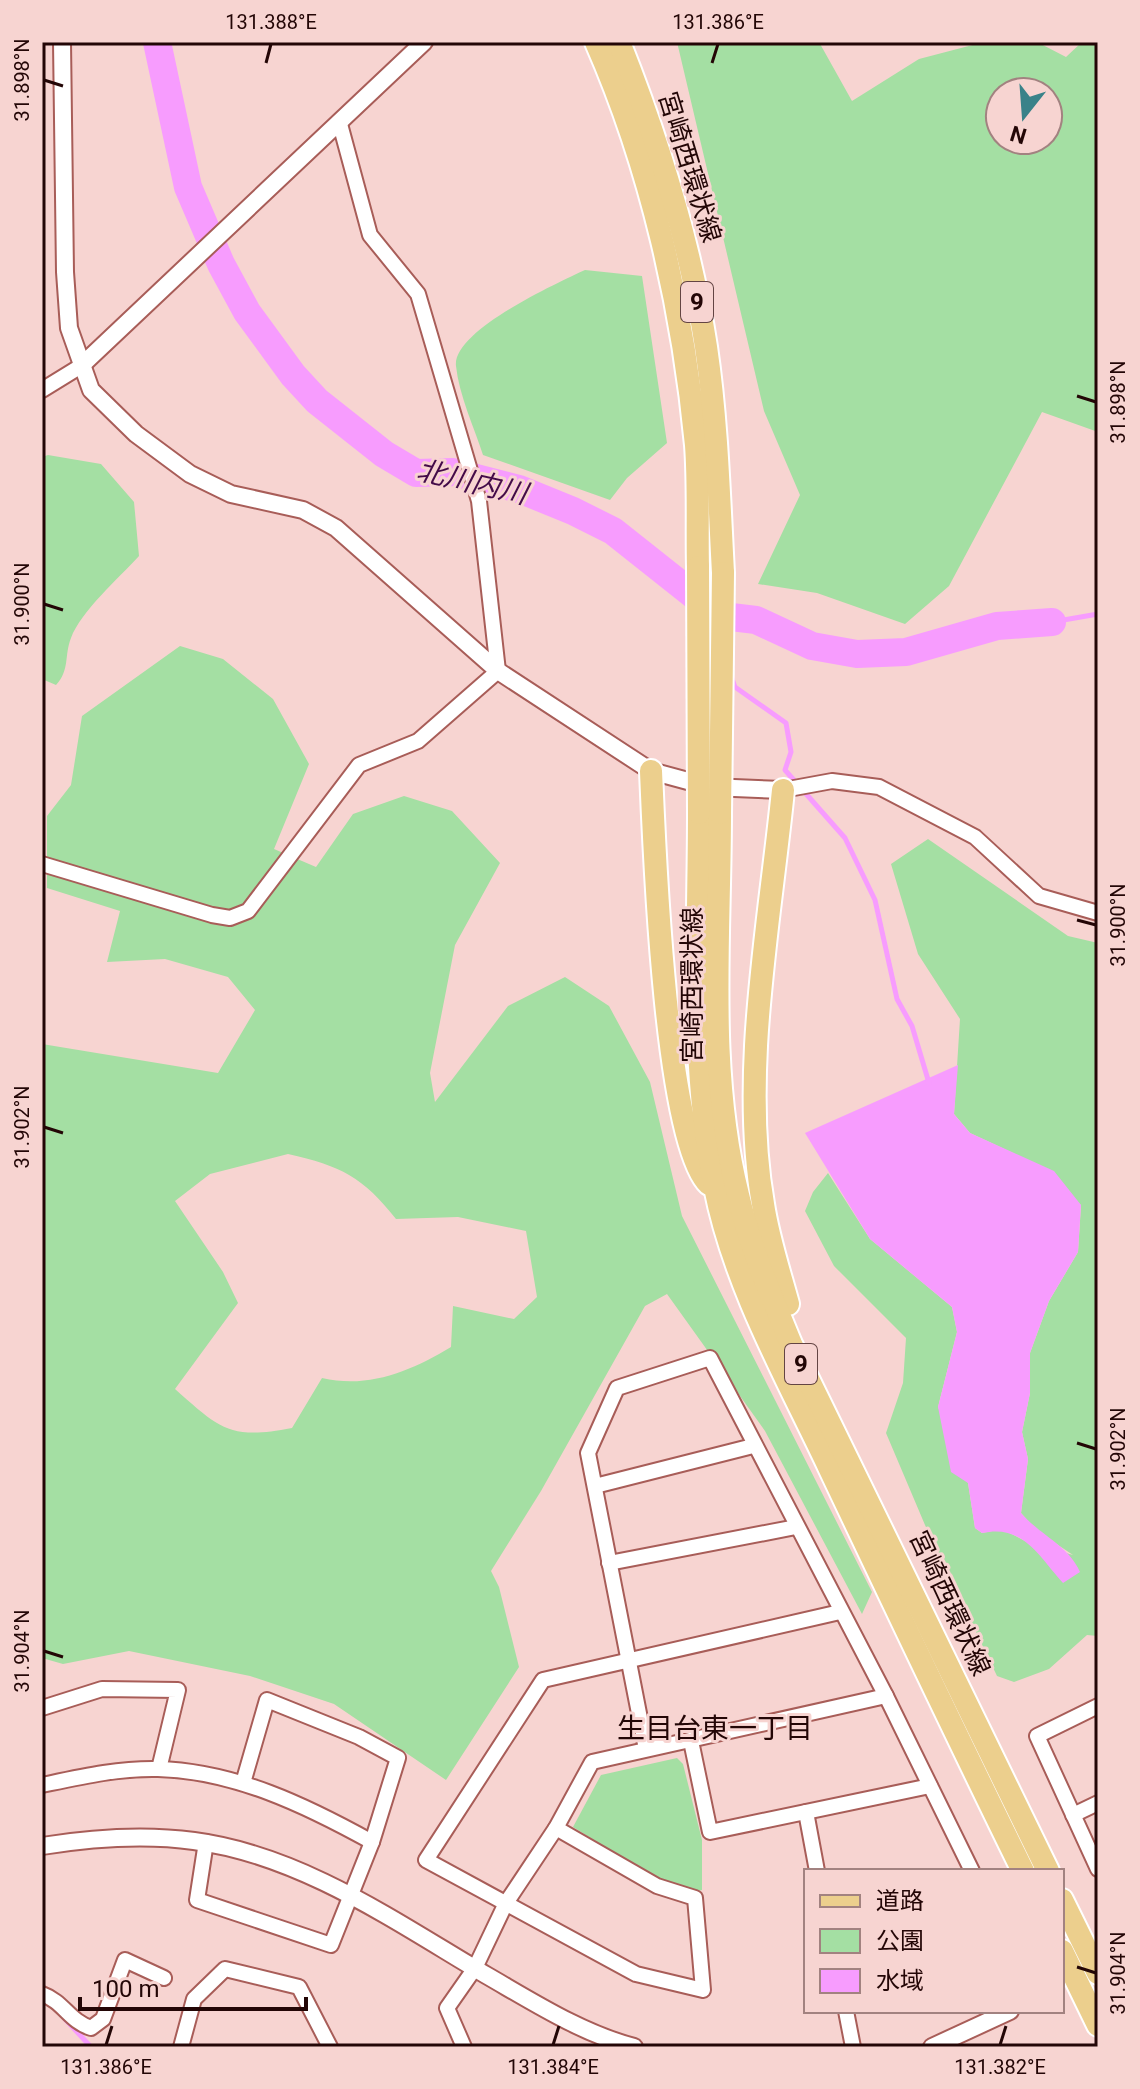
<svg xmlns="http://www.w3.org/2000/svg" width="1140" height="2089" font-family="Roboto,'Noto Sans JP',sans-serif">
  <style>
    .green { fill: #a4dfa3; fill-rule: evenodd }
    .water { fill: #f79cfe }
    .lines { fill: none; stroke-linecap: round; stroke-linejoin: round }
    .stream { stroke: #f79cfe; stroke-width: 5 }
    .river { stroke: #f79cfe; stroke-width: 28 }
    .minor-casing { stroke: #a85d58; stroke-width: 18 }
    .tertiary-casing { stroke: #a85d58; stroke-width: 20 }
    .primary-casing { stroke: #fff; stroke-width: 26 }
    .minor { stroke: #fff; stroke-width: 14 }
    .tertiary { stroke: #fff; stroke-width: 16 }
    .primary { stroke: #eccf8d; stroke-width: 22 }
    .primary-bridge-casing { stroke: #fff; stroke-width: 26; stroke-linecap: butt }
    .primary-bridge { stroke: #eccf8d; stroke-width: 22 }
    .ticks { fill: none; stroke: #230606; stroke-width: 3 }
    .labels { text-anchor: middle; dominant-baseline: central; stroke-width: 6; stroke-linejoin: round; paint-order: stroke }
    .shield { fill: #f7d4d1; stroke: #634443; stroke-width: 2 }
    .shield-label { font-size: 24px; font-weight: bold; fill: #230606 }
    .street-label { font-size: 26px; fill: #230606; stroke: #f7d4d1 }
    .water-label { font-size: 28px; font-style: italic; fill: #440b49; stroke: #f7d4d1 }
    .neighbourhood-label { font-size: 28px; fill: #230606; stroke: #f7d4d1 }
    .neatline { fill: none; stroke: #230606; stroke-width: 3 }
    .ticks-label { font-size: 20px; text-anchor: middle; fill: #230606 }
  </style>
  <rect width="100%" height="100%" fill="#f7d4d1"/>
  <g class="green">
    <path d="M 677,42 L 819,42 L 852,101 L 919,59 L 984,42 L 1037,42 L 1066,57 L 1082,42 L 1098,42 L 1098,432 L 1042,412 L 949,586 L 905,624 L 817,593 L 758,584 L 800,495 L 764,411 ZM 1048,92 L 1048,140 L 1000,140 L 1000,92 Z"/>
    <path d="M 585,270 L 642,276 L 667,443 L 627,478 L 610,500 L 483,455 C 474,427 459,395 456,366 C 452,331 557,283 585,270 Z"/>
    <path d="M 48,455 L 101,464 L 134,502 L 139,556 C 119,578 81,611 71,638 C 64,656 70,670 56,685 L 42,679 L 42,457 Z"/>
    <path d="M 180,646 L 223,659 L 273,699 L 309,764 L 274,849 L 316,867 L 353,814 L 404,796 L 452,811 L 500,863 L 455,945 L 430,1073 L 435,1102 L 508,1006 L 565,977 L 609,1006 L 650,1082 L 682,1216 L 872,1592 L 862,1614 L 765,1431 L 667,1294 L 645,1306 L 541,1491 L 491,1571 L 499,1587 L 519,1667 L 446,1780 L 334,1704 L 250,1676 L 129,1651 L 63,1664 L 42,1658 L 42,1044 L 218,1073 L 255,1010 L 228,977 L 165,959 L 107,962 L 120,911 L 47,888 L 47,816 L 71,785 L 82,716 ZM 288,1154 C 341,1166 363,1177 396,1219 L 458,1217 L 526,1231 L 537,1297 L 514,1319 L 453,1306 L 451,1347 C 411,1371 369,1389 322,1378 L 292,1428 C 230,1440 220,1429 175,1389 L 238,1303 L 223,1272 L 175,1201 L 210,1174 Z"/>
    <polygon points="928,839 1068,936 1098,943 1098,1636 1087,1635 1049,1669 1014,1682 997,1676 925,1525 886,1433 903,1383 906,1338 834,1266 805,1211 813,1192 828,1173 870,1239 952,1307 957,1332 938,1407 968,1483 975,1528 982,1533 1002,1529 1027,1542 1073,1555 1037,1531 1021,1513 1028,1459 1022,1432 1030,1393 1030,1353 1049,1301 1078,1252 1081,1205 1017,1155 970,1133 954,1114 960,1019 918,954 891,864"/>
    <polygon points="677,1758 683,1764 702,1840 702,1890 698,1891 660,1881 573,1827 601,1775"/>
  </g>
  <path class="water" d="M 958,1065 L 954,1114 L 970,1133 L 1054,1171 L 1081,1205 L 1078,1252 L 1049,1301 L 1030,1353 L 1030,1393 L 1022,1432 L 1028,1459 L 1021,1513 C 1040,1535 1069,1546 1080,1572 L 1063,1583 C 1038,1555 1023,1524 982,1533 L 975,1528 L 968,1483 L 951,1472 L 938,1407 L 957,1332 L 952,1307 L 870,1239 L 805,1133 Z"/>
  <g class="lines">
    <g class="stream">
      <polyline points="1052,622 1098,614"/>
      <polyline points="731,676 735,687 786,723 791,752 785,770 845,838 875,900 897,999 912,1026 929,1083"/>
      <polyline points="65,2019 91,2047"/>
    </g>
    <polyline class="river" points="157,42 188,187 221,264 247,312 293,375 317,401 384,454 416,473 453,472 519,489 573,511 613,531 700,600 731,617 756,620 812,646 857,654 906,652 997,626 1052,622"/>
    <defs>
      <g id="minor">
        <polyline points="42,390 81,366"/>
        <polyline points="783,790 832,781 879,787 975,837 1039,896 1098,913"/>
        <polyline points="42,864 212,915 230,918 248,911 359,765 418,741 498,671 479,501 418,294 370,235 340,124"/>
        <polyline points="595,1486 753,1446"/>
        <polyline points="609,1563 796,1527"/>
        <polyline points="1098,1706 1037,1736 1098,1869"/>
        <polyline points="42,1708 102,1689 178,1690 159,1769"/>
        <polyline points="691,1741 710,1832 930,1786"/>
        <polyline points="646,1749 588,1453 617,1388 710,1358 886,1696 972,1871"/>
        <path d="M 42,1785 C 80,1777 119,1768 158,1769 C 235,1771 307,1806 372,1842"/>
        <polyline points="806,1812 817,1871"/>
        <polyline points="1073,1815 1098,1803"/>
        <polyline points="556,1828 657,1886 695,1898 703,1990 636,1974 426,1860 543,1680 840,1612"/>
        <polyline points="206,1842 197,1900 331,1945 372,1842 398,1758 359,1737 267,1700 243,1783"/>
        <path d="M 42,1994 C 64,2002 69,2021 91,2028 L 103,2019 L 125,1960 L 164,1978"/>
        <polyline points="846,2011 853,2047"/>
        <polyline points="181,2047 194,1999 225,1969 299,1987 330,2047"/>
        <polyline points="464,2047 447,2008 475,1968 506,1903 556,1828 592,1762 886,1696"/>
      </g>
      <g id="tertiary">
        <polyline points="62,42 65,272 69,328 91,390 136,434 190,474 231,494 303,510 336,528 498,671 651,771 710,787 783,790"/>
        <polyline points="81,366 424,42"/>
        <path d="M 42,1846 C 92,1838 143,1834 194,1841 C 301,1855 396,1922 486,1975 C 533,2002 581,2033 634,2047"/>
        <polyline points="932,2047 1010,2011"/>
      </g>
      <g id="primary">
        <path d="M 596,42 C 651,167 683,309 696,445 C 699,485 697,526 698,567"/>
        <path d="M 619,42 C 658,140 690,242 706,347 C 717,422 719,498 723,573"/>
        <path d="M 651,771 C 654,842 665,1143 709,1184"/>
        <path d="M 783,790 C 770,922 740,1072 763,1204 C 768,1238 779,1271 788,1304"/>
        <path d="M 699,813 C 699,938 690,1065 715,1187 C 734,1285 787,1378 829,1467 C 893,1602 957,1737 1023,1871"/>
        <path d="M 720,813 C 720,939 707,1072 738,1195 C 750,1247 771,1295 791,1344 L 1048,1871"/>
        <polyline points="1062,1900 1098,1973"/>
        <polyline points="1062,1951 1098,2025"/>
      </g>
    </defs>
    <use href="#minor" class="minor-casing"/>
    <use href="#tertiary" class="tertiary-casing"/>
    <use href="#primary" class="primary-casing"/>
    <use href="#minor" class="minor"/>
    <use href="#tertiary" class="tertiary"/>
    <use href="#primary" class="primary"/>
    <defs>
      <g id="primary-bridge">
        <polyline points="698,567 699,813"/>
        <polyline points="720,813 723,573"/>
      </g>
    </defs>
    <use href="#primary-bridge" class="primary-bridge-casing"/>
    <use href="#primary-bridge" class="primary-bridge"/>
  </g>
  <path class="ticks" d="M 266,63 L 271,44M 712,63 L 718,44M 44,80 L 63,86M 1077,396 L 1096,402M 44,604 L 63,610M 1077,920 L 1096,925M 44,1127 L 63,1133M 1077,1443 L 1096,1449M 44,1651 L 63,1657M 1077,1967 L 1096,1973M 106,2045 L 112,2026M 553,2045 L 559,2026M 1000,2045 L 1006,2026"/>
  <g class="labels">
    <g class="shield">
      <rect x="681" y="282" width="32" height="40" rx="6"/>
      <rect x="785" y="1344" width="32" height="40" rx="6"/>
    </g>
    <g class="shield-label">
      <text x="697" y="302">9</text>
      <text x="801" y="1364">9</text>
    </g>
    <g class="street-label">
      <text transform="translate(690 167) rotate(73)">宮崎西環状線</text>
      <text transform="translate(692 985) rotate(-90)">宮崎西環状線</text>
      <text transform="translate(950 1603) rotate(65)">宮崎西環状線</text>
    </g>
    <g class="water-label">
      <text transform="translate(472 482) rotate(13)">北川内川</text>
    </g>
    <g class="neighbourhood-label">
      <text x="715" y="1728">生目台東一丁目</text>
    </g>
  </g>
  <rect width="1140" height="2089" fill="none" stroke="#f7d4d1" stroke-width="88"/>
  <rect x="804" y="1869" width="260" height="144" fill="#f7d4d1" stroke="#a28280" stroke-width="2"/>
  <rect x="820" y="1895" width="40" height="12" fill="#eccf8d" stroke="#a28280" stroke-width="2"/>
  <text x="876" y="1909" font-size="24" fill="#230606">道路</text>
  <rect x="820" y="1929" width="40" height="24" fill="#a4dfa3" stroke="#a28280" stroke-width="2"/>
  <text x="876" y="1949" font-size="24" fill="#230606">公園</text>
  <rect x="820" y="1969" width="40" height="24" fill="#f79cfe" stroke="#a28280" stroke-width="2"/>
  <text x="876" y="1989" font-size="24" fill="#230606">水域</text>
  <g transform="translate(1024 116) rotate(197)"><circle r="38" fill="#f7d4d1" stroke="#a28280" stroke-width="2"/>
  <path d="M0-6L14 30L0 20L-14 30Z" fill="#3a8289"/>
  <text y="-12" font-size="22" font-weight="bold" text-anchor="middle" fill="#230606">N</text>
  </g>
  <path d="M80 1997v12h226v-12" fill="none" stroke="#230606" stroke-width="4"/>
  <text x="92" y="1997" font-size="24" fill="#230606" stroke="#f7d4d1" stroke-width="6" paint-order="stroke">100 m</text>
  <rect x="44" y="44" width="1052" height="2001" class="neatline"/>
  <g class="ticks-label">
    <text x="271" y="29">131.388°E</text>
    <text x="718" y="29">131.386°E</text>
    <text transform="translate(22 80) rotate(-90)" y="7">31.898°N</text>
    <text transform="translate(1118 402) rotate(-90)" y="7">31.898°N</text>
    <text transform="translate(22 604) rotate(-90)" y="7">31.900°N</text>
    <text transform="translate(1118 925) rotate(-90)" y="7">31.900°N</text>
    <text transform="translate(22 1127) rotate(-90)" y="7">31.902°N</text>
    <text transform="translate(1118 1449) rotate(-90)" y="7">31.902°N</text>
    <text transform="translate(22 1651) rotate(-90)" y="7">31.904°N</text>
    <text transform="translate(1118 1973) rotate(-90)" y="7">31.904°N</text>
    <text x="106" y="2074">131.386°E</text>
    <text x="553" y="2074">131.384°E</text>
    <text x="1000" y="2074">131.382°E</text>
  </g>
</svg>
